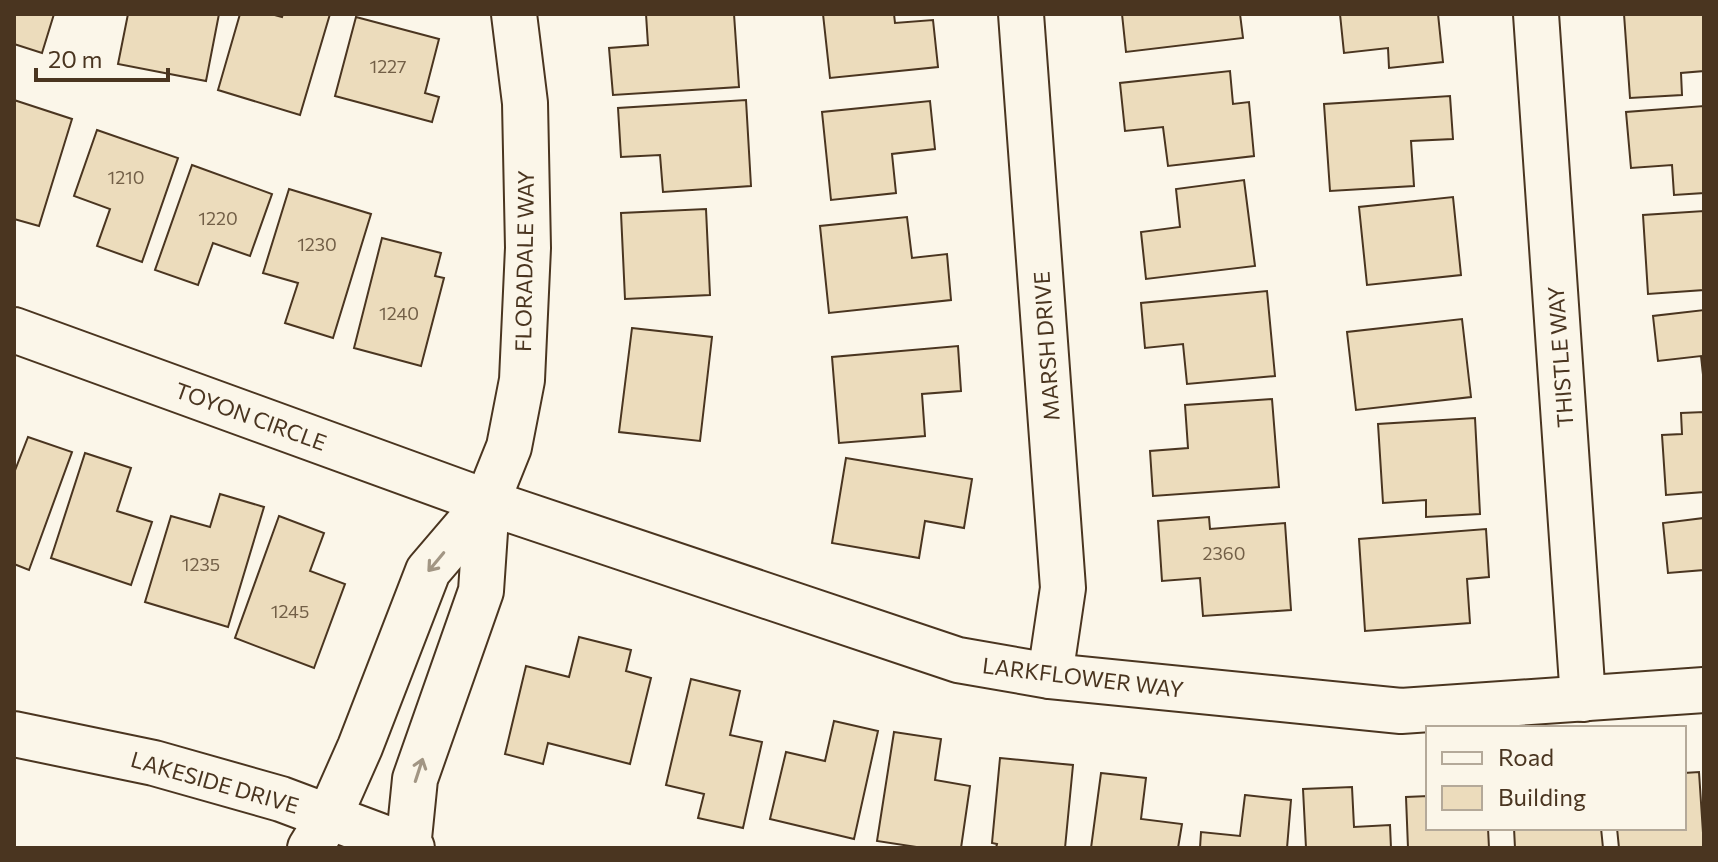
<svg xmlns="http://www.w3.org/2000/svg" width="1718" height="862" font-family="Commissioner,sans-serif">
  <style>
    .building { fill: #ecdcbc; stroke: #4a3520; stroke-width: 2 }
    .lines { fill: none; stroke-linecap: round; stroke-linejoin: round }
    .minor-casing { stroke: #4a3520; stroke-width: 48 }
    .minor { stroke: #fbf6e9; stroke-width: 44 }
    .oneway { stroke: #a29684 }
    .labels { text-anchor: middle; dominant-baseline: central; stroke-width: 6; stroke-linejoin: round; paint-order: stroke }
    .number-label { font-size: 18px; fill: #725f47 }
    .street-label { font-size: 22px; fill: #4a3520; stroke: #fbf6e9 }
  </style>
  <rect width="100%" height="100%" fill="#fbf6e9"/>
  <g class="building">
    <polygon points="14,14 54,14 42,53 14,44"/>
    <polygon points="128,14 219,14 206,81 118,64"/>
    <polygon points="240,14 271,14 282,17 283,14 330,14 300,115 218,90"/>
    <polygon points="646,14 734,14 739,87 613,95 609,48 648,45"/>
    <polygon points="823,14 894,14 895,23 933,20 938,67 830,78"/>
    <polygon points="1122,14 1240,14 1243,38 1126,52"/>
    <polygon points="1340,14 1438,14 1443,62 1389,68 1388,48 1344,53"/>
    <polygon points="1624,14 1704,14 1704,71 1681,73 1682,95 1630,98"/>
    <polygon points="356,17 439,39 425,93 439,97 432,122 335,96"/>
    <polygon points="1230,71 1233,104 1249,102 1254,156 1168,166 1163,127 1125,131 1120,83"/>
    <polygon points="1450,96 1453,139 1411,141 1414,186 1330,191 1324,104"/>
    <polygon points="14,100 72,119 39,226 14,219"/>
    <polygon points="746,100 751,186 663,192 660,155 621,157 618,108"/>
    <polygon points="930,101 935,149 892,154 896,193 831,200 822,112"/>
    <polygon points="1704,106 1704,193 1674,195 1672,165 1631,168 1626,112"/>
    <polygon points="97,130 178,158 142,262 97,246 110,209 74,196"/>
    <polygon points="192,165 272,194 250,256 213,243 198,285 155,270"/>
    <polygon points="1244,180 1255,266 1146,279 1141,232 1180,227 1176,189"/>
    <polygon points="289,189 371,214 333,338 285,323 298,283 263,273"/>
    <polygon points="1453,197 1461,275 1367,285 1359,207"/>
    <polygon points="706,209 710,295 625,299 621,213"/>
    <polygon points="1704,211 1704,290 1648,294 1643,215"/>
    <polygon points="907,217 912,258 947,254 951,300 829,313 820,226"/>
    <polygon points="382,238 441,253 435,276 444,278 421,366 354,348"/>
    <polygon points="1267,291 1275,376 1187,384 1183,344 1145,348 1141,303"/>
    <polygon points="1704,310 1704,384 1701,356 1658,361 1653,316"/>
    <polygon points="1462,319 1471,397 1356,410 1347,332"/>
    <polygon points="632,328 712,337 700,441 619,432"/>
    <polygon points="958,346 961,391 922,394 925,436 839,443 832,357"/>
    <polygon points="1272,399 1279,487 1153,496 1150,451 1188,448 1185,405"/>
    <polygon points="1704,412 1704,492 1666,495 1662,435 1682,434 1681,413"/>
    <polygon points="1475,418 1480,514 1426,517 1426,500 1383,503 1378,424"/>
    <polygon points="28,437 72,452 29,570 14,564 14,473"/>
    <polygon points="85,453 131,468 117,511 152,522 131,585 51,558"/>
    <polygon points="846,458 972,479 964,528 925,521 919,558 832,543"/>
    <polygon points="220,494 264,507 228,627 145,602 171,516 210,527"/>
    <polygon points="279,516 324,533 310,571 345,584 314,668 235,638"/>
    <polygon points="1209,517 1210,529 1285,523 1291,610 1203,616 1200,578 1162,581 1158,521"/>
    <polygon points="1704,518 1704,570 1668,573 1663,523"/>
    <polygon points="1486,529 1489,577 1467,579 1470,623 1365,631 1359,539"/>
    <polygon points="579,637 631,650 626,671 651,678 630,764 548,743 543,764 505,754 526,666 569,677"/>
    <polygon points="691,679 740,691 730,735 762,742 743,828 698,818 704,794 666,785"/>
    <polygon points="834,721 878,731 854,839 770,819 786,752 825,761"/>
    <polygon points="894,732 941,739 935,780 970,786 961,848 923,848 877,841"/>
    <polygon points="1000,758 1073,765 1065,848 996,848 997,844 992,843"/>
    <polygon points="1699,772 1704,848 1619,848 1617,828 1684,828 1684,773"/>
    <polygon points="1101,773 1146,778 1141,819 1182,824 1178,848 1091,848"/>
    <polygon points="1352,787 1354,827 1390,825 1391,848 1306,848 1303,789"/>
    <polygon points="1245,795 1291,800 1287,848 1200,848 1201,832 1240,836"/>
    <polygon points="1428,796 1428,828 1488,828 1489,848 1408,848 1406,797"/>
    <polygon points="1514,828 1601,828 1603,848 1515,848"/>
  </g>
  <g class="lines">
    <defs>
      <g id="minor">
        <polyline points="1021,14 1063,588 1050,676"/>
        <polyline points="1536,14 1583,699"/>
        <polyline points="14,330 487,502 958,660 1050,676 1401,711 1704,690"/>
        <polyline points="14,734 154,763 281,799 412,848"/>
        <polyline points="310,848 329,817 360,747 428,571 487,502"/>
        <polyline points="408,848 415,779 481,591 487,502 509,447 522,380 528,248 525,103 514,14"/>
      </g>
    </defs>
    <use href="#minor" class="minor-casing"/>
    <use href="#minor" class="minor"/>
  </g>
  <defs><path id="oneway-shaft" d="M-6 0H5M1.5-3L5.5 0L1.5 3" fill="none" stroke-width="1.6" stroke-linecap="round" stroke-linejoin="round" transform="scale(2)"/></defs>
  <g class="oneway">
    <use href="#oneway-shaft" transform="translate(436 562) rotate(130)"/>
    <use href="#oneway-shaft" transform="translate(419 770) rotate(-72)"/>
  </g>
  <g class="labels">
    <g class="number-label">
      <text x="388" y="66">1227</text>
      <text x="126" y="177">1210</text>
      <text x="218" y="218">1220</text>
      <text x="317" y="244">1230</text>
      <text x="399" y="313">1240</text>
      <text x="1224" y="553">2360</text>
      <text x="201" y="564">1235</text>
      <text x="290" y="611">1245</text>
    </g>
    <g class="street-label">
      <text transform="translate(524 261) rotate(-89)">FLORADALE WAY</text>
      <text transform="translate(1046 346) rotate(-94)">MARSH DRIVE</text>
      <text transform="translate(1560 357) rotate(-94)">THISTLE WAY</text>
      <text transform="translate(251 416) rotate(20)">TOYON CIRCLE</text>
      <text transform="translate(1083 677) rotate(7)">LARKFLOWER WAY</text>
      <text transform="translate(215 782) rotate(16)">LAKESIDE DRIVE</text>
    </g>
  </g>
  <rect width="1718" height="862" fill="none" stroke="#4a3520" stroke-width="32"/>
  <rect x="1426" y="726" width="260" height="104" fill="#fbf6e9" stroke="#b4a999" stroke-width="2"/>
  <rect x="1442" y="752" width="40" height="12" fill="#fbf6e9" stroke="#b4a999" stroke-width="2"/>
  <text x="1498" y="766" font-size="24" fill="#4a3520">Road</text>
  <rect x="1442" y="786" width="40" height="24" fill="#ecdcbc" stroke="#b4a999" stroke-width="2"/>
  <text x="1498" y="806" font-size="24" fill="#4a3520">Building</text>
  <path d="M36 68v12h132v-12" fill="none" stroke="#4a3520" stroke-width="4"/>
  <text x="48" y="68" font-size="24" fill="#4a3520" stroke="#fbf6e9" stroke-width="6" paint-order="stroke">20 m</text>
</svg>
